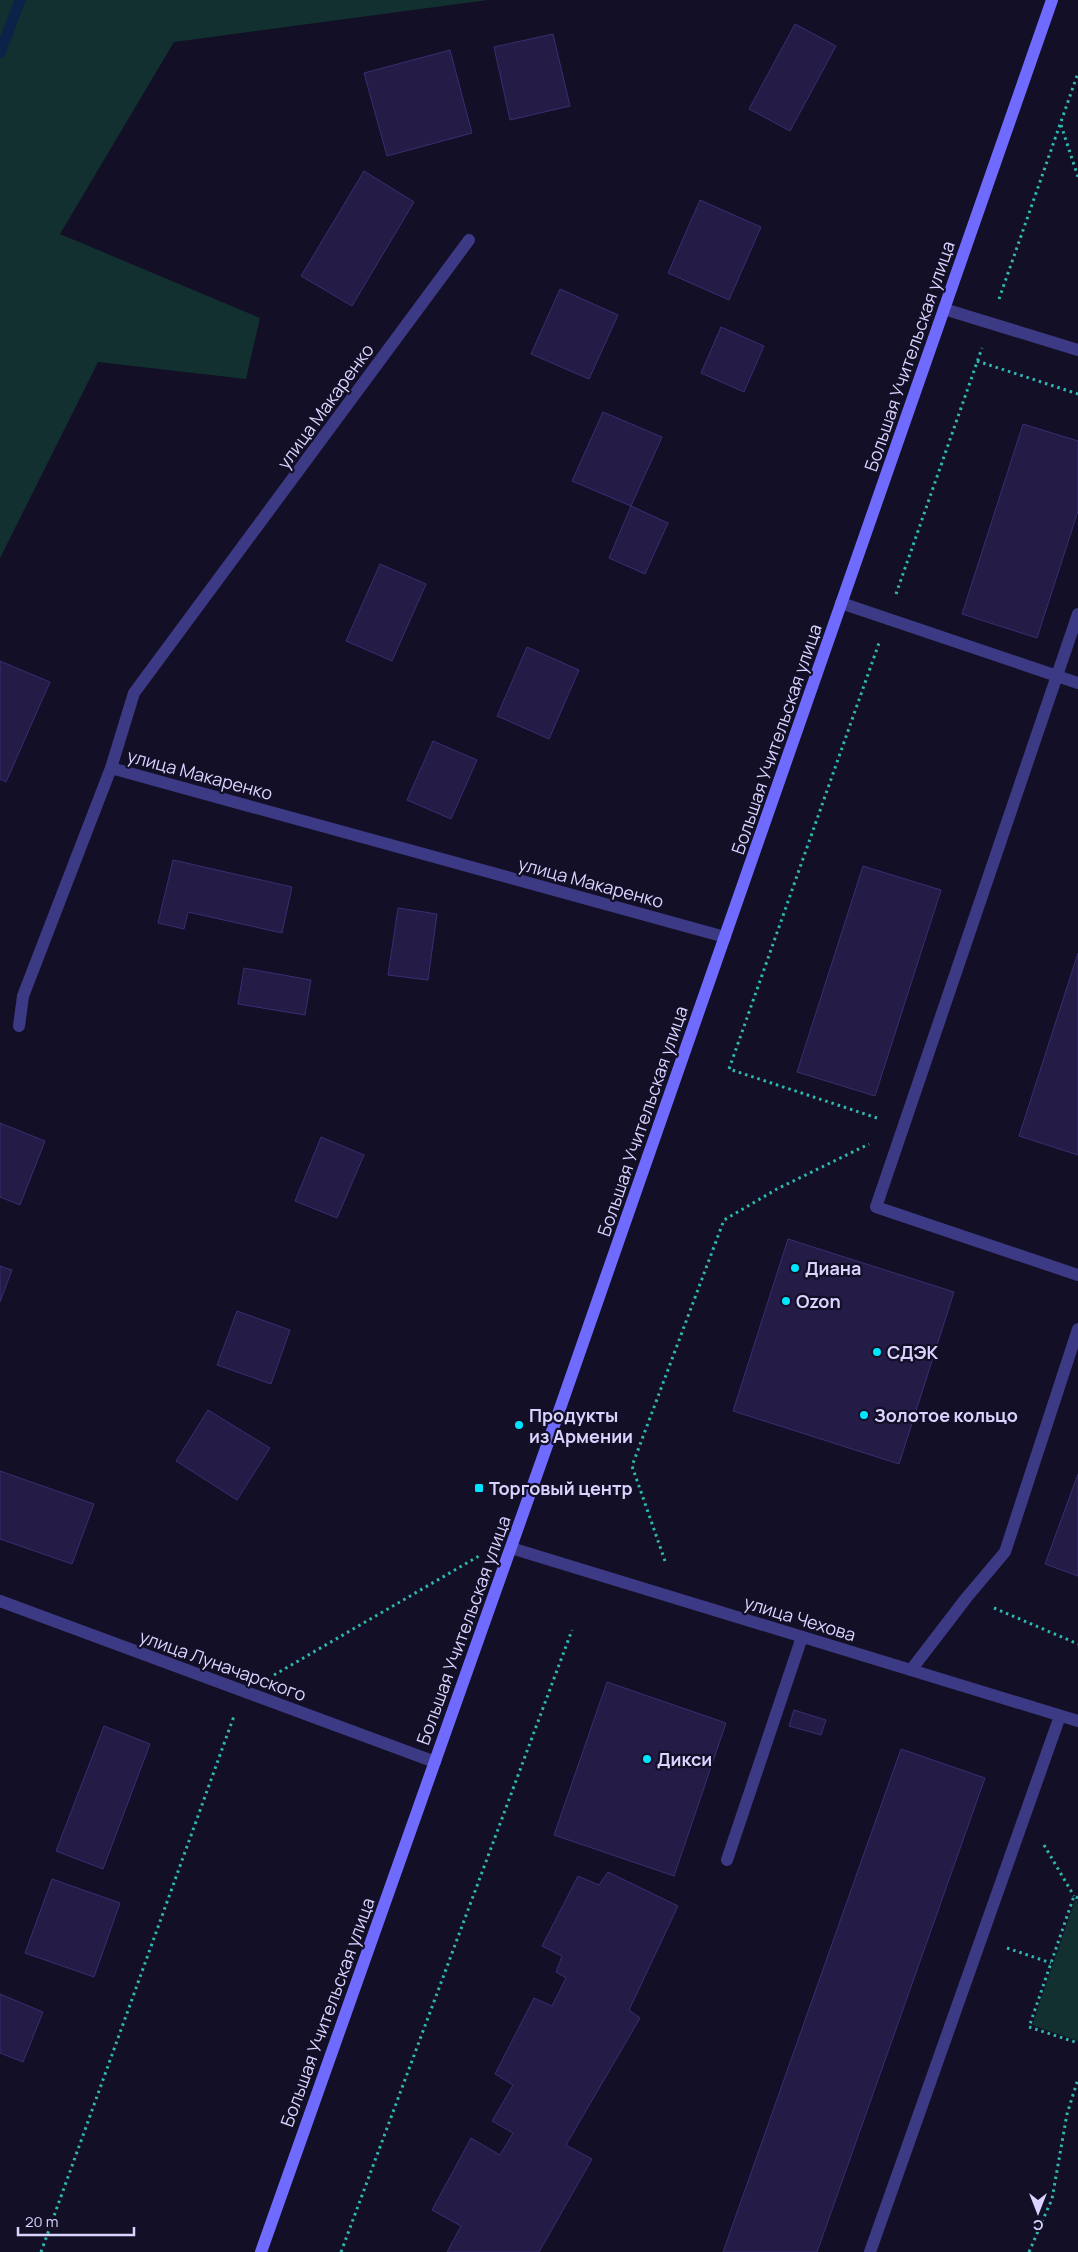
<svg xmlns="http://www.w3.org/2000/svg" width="1078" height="2252" font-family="Manrope,sans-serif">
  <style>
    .green { fill: #12302f }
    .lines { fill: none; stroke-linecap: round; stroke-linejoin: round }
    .stream { stroke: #0c2248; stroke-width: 11 }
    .building { fill: #241b47; stroke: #3b2d73 }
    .path { stroke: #2fb8b0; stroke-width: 3; stroke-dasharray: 2.5 4; stroke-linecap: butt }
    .lane { stroke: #3d3a85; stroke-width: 12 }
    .street { stroke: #3d3a85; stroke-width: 12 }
    .secondary { stroke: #6f6bff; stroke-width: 12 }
    .poi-dot { fill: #00e5ff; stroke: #130f26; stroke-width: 2 }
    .labels { text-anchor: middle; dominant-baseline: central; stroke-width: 4.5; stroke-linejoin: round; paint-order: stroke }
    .street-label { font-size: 18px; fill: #d9d4ff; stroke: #130f26 }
    .poi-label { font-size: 18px; font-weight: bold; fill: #d9d4ff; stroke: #130f26; text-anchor: start }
  </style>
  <rect width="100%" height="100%" fill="#130f26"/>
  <g class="green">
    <polygon points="0,0 488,0 174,42 60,234 260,318 246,379 98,362 0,558"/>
    <polygon points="1075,1900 1078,1901 1078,2041 1032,2025"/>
  </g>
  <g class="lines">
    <polyline class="stream" points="0,53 20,0"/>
  </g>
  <g class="building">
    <polygon points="795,24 836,46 790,131 749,109"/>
    <polygon points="553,34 570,106 510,120 494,47"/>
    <polygon points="450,50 472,133 387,156 364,73"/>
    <polygon points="364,171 414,202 352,306 301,276"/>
    <polygon points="700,200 761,227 729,300 668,273"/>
    <polygon points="560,289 618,315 589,379 531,354"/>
    <polygon points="721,327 764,346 744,392 701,373"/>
    <polygon points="603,412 662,437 631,506 572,481"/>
    <polygon points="1023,424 1078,441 1078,511 1037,638 962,614"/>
    <polygon points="631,506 668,523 645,574 609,558"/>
    <polygon points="380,564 426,584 392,661 346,641"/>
    <polygon points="527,647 579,670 549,739 497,716"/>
    <polygon points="0,661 50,682 6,782 0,779"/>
    <polygon points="433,741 477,760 451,819 407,800"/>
    <polygon points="173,860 292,887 282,933 188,912 184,929 158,923"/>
    <polygon points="863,866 941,890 875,1096 797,1072"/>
    <polygon points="398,908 437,914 428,980 388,975"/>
    <polygon points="1078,953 1078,1155 1019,1136"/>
    <polygon points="244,968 311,980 305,1015 238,1004"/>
    <polygon points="0,1123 45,1141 20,1205 0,1197"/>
    <polygon points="321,1137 364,1155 337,1218 295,1201"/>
    <polygon points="788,1239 954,1292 899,1464 733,1411"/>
    <polygon points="0,1266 12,1270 0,1302"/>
    <polygon points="237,1311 290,1330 271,1384 217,1365"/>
    <polygon points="208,1410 270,1448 237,1500 176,1461"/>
    <polygon points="0,1471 94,1504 72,1564 0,1539"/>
    <polygon points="1078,1474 1078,1576 1045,1564"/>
    <polygon points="607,1682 726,1723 674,1876 554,1835"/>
    <polygon points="794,1710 826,1720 821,1735 789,1726"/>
    <polygon points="104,1726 150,1744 103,1869 56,1851"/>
    <polygon points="901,1749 985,1778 817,2252 723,2252"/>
    <polygon points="608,1872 678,1906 629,2010 640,2018 566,2145 592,2159 539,2252 447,2252 461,2226 432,2210 471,2138 500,2155 513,2133 492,2121 513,2085 495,2074 534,1998 552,2006 566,1978 556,1972 562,1956 542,1946 578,1876 599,1885"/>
    <polygon points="52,1879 120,1903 94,1977 25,1953"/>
    <polygon points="0,1994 43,2012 23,2062 0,2053"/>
  </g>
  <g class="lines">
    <g class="path">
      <polyline points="1061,125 1078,177"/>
      <polyline points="999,299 1078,73"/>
      <polyline points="977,361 1078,394"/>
      <polyline points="896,594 982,348"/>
      <polyline points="877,1118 729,1069 879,643"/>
      <polyline points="665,1561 632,1466 724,1220 777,1189 869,1144"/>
      <polyline points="994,1608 1078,1644"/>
      <polyline points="274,1675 479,1556"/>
      <polyline points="1044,1845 1074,1896"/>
      <polyline points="1078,1898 1074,1896 1029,2027 1078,2043"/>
      <polyline points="1007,1948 1051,1963"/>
      <polyline points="41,2252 234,1716"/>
      <polyline points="341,2252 572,1630"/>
      <polyline points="1029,2252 1052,2199 1067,2114 1078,2079"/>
    </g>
    <g class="lane">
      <polyline points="944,309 1078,350"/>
      <polyline points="841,603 1078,683"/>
      <polyline points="1078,614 876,1207 1078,1275"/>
      <polyline points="19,1026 23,996 111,768"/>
      <polyline points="911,1670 967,1597 1005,1552 1078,1329"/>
      <polyline points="727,1860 802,1637"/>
      <polyline points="870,2252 1060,1716"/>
    </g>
    <g class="street">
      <polyline points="469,240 134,693 111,768 725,937"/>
      <polyline points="511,1548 1078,1721"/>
      <polyline points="0,1601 435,1762"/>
    </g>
    <polyline class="secondary" points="261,2252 550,1437 1052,0"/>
  </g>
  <g class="poi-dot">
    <circle cx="795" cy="1268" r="5"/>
    <circle cx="786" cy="1301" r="5"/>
    <circle cx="877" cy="1352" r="5"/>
    <circle cx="864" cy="1415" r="5"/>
    <circle cx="519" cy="1425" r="5"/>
    <rect x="474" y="1483" width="10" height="10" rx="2.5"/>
    <circle cx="647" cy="1759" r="5"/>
  </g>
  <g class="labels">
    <g class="street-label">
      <text transform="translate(909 356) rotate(-71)">Большая Учительская улица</text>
      <text transform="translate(325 406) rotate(-54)">улица Макаренко</text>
      <text transform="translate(776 739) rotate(-71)">Большая Учительская улица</text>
      <text transform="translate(200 774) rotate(15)">улица Макаренко</text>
      <text transform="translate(591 882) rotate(15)">улица Макаренко</text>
      <text transform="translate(642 1121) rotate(-71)">Большая Учительская улица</text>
      <text transform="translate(800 1618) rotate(17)">улица Чехова</text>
      <text transform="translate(463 1630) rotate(-70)">Большая Учительская улица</text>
      <text transform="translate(223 1665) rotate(20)">улица Луначарского</text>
      <text transform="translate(327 2012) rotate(-70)">Большая Учительская улица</text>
    </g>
    <g class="poi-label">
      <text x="805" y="1268">Диана</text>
      <text x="796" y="1301">Ozon</text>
      <text x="887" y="1352">СДЭК</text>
      <text x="529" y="1415">Продукты<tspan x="529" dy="21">из Армении</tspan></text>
      <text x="874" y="1415">Золотое кольцо</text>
      <text x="489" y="1488">Торговый центр</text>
      <text x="657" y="1759">Дикси</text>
    </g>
  </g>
  <g transform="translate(1038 2212) rotate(180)" stroke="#130f26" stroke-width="4" paint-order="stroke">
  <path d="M0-4L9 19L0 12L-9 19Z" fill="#d9d4ff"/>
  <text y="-8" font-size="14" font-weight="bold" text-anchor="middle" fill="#d9d4ff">С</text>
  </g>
  <path d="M18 2227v8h116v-8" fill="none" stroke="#d9d4ff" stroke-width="2.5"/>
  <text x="25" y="2227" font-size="15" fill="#d9d4ff" stroke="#130f26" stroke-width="4" paint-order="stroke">20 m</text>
</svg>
